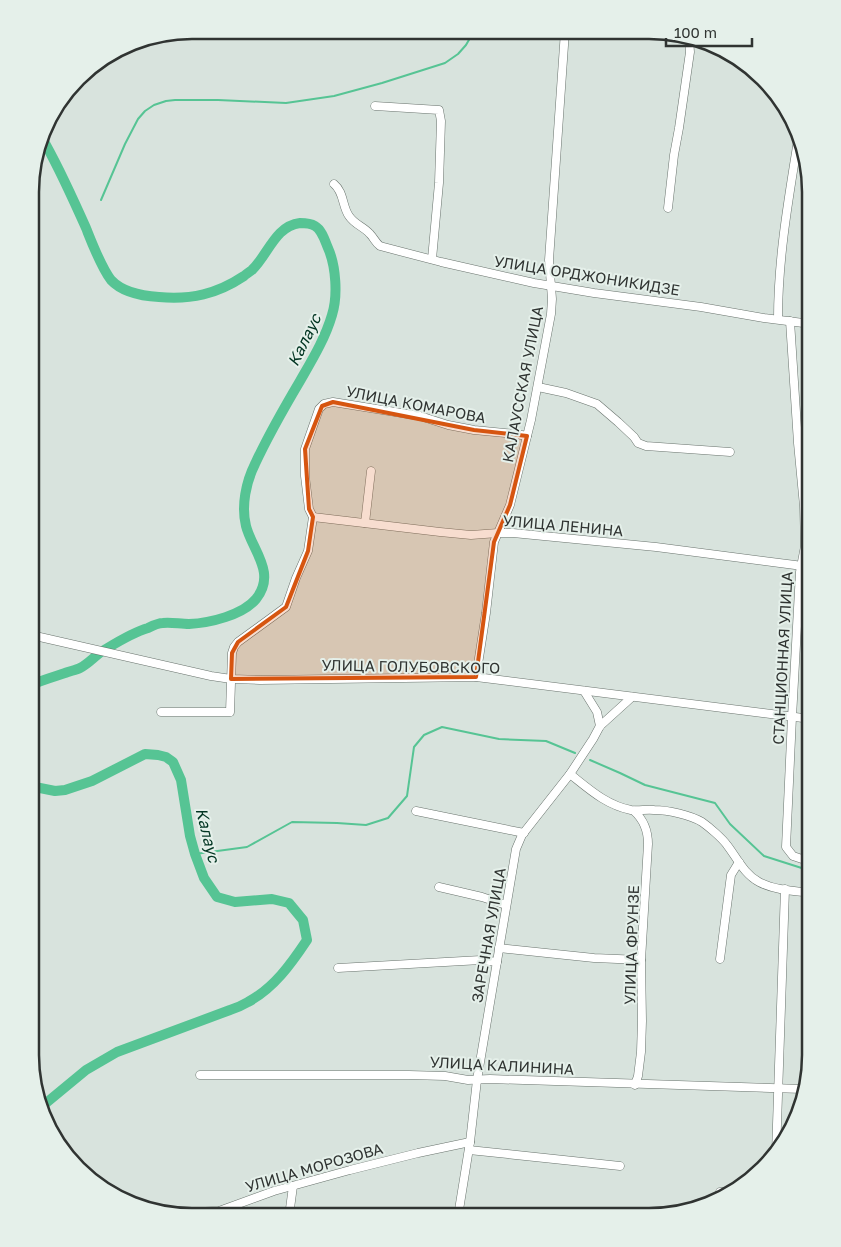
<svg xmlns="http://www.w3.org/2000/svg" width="841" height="1247" font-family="'Golos Text',sans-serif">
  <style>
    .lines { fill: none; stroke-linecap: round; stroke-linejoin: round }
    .stream { stroke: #56c494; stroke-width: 2 }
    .river { stroke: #56c494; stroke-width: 10 }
    .minor-casing { stroke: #69736d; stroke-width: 9 }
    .minor { stroke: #fff; stroke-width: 8 }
    .marked { fill: #d65510; fill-opacity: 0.2; stroke: #d65510; stroke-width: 4; stroke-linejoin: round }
    .labels { text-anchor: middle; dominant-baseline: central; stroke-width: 4; stroke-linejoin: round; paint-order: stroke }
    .street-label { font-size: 15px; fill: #303432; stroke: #e5f0ea }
    .water-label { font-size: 16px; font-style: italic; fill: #013421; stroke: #e5f0ea }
    .rim { fill: none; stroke: #303432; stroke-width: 2.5 }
  </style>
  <rect width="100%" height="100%" fill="#d8e3dd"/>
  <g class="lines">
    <g class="stream">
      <polyline points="101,200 125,144 138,119 145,111 154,105 166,101 175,100 218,100 286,103 334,96 382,83 445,63 458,54 466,45 474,31"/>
      <polyline points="590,760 620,773 645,785 715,803 730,824 764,856 811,871"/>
      <polyline points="195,854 247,847 292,822 337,823 366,825 388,818 407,796 414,747 424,735 442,727 499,739 546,741 575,753"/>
    </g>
    <g class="river">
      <path d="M 31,685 C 42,680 53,677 65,673 C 70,671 76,670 80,668 C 88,664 94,657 101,652 C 116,643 131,633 148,628 C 152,626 158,623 163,623 C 171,622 180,624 189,624 C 210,623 243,615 256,599 C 277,573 252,550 246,526 C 241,506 246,482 255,464 C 268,436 284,408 300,381 C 312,360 325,339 332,315 C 338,296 336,266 328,248 C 325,241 322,230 315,226 C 310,223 305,223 300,223 C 275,226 268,255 252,270 C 252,270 245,275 244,276 C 217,294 191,300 159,297 C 142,296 123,293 111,280 C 101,267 92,243 86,228 C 72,197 59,167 42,138"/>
      <path d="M 30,786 L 55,791 L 65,790 L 92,781 L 145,754 L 158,755 L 166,757 L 173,762 L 181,780 L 190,836 L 195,854 L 204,878 L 217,897 L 235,902 L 272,899 L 289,903 L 303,920 L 307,940 C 291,964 274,988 248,1002 C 243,1005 236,1008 230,1010 L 117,1052 L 86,1070 L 40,1108"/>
    </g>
    <defs>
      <g id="minor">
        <polyline points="375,106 439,110 441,121 439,183 432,259"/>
        <path d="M 334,184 C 344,192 342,206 349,216 C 355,225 363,226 370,234 C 374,238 375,242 380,246 L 441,262 L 534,283 L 594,293 L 701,307 L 764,318 L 811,324"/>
        <polyline points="668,208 674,155 679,128 690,52 689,39"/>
        <path d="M 778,319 C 778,257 789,196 799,134 L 799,129"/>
        <polyline points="790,321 798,443 804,506 805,546 800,572 792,717 786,847 793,856 811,862"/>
        <polyline points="538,387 566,393 597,404 618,422 634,437 638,443 646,446 730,452"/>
        <polyline points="313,517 440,532 471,535 498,533 513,533 656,547 795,565 811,568"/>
        <polyline points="365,523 371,471"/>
        <polyline points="31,635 211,676 231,679 260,680 476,677 811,719"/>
        <polyline points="476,677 486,613 494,542 510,505 531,420 551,314 552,299 549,260 565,31"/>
        <polyline points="584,691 597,712 600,726"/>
        <polyline points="161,712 230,712 232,653 234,647 238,642 286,607 296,578 308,551 313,517 309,509 305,476 305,449 319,409 324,404 333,402 420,416 448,425 474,430 516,434 527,436"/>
        <path d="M 570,774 C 589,789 606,805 631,810 C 639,811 647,809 654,810 C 668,810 690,815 702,822 C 709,827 722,838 727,845 C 737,858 744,874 759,882 C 774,890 794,891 811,893"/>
        <polyline points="416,811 524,833"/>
        <path d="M 634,811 C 644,820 648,830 648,844 L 641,960 L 642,1021 L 641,1052 L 638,1076 L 635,1085"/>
        <polyline points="439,887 482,897 506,905"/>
        <polyline points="499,948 594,958 641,960"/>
        <polyline points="720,959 731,875 739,862"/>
        <polyline points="338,968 481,960 497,962"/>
        <polyline points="200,1075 409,1075 445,1076 468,1080 490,1079 803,1089"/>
        <polyline points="469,1150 620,1166"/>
        <polyline points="776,1154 785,889"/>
        <polyline points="720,1192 731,1192"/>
        <polyline points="165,1213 219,1211 274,1191 350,1170 418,1153 470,1142"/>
        <polyline points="289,1216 293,1186"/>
        <polyline points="458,1216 470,1142 477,1080 516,849 522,835 570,774 593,739 600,726 632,697"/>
      </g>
    </defs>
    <use href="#minor" class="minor-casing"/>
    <use href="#minor" class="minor"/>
  </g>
  <path class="marked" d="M 333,402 L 474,430 L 527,436 L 510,505 L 494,542 L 476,677 L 231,679 L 232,653 L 238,642 L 286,607 L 308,551 L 313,517 L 309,509 L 305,449 L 322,406 Z"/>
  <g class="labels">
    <g class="street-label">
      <text transform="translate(587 275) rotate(9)">УЛИЦА ОРДЖОНИКИДЗЕ</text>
      <text transform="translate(522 384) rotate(-79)">КАЛАУССКАЯ УЛИЦА</text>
      <text transform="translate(416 404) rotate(11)">УЛИЦА КОМАРОВА</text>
      <text transform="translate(563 525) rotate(5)">УЛИЦА ЛЕНИНА</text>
      <text transform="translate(782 658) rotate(-87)">СТАНЦИОННАЯ УЛИЦА</text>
      <text transform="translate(411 666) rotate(1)">УЛИЦА ГОЛУБОВСКОГО</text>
      <text transform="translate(488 935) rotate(-80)">ЗАРЕЧНАЯ УЛИЦА</text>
      <text transform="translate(631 945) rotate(-88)">УЛИЦА ФРУНЗЕ</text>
      <text transform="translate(502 1065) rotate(3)">УЛИЦА КАЛИНИНА</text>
      <text transform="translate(314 1167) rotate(-16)">УЛИЦА МОРОЗОВА</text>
    </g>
    <g class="water-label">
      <text transform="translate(304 340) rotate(-64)">Калаус</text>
      <text transform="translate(208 835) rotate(76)">Калаус</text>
    </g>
  </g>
  <path d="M0 0H841V1247H0ZM192 39H649A153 153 0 0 1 802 192V1055A153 153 0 0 1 649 1208H192A153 153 0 0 1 39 1055V192A153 153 0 0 1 192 39Z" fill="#e5f0ea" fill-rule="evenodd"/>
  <path class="rim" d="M192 39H649A153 153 0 0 1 802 192V1055A153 153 0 0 1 649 1208H192A153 153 0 0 1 39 1055V192A153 153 0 0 1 192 39Z"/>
  <path d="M666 38v8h86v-8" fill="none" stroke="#303432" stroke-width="2.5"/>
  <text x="674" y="38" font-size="15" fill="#303432" stroke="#e5f0ea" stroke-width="4" paint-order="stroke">100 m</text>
</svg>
